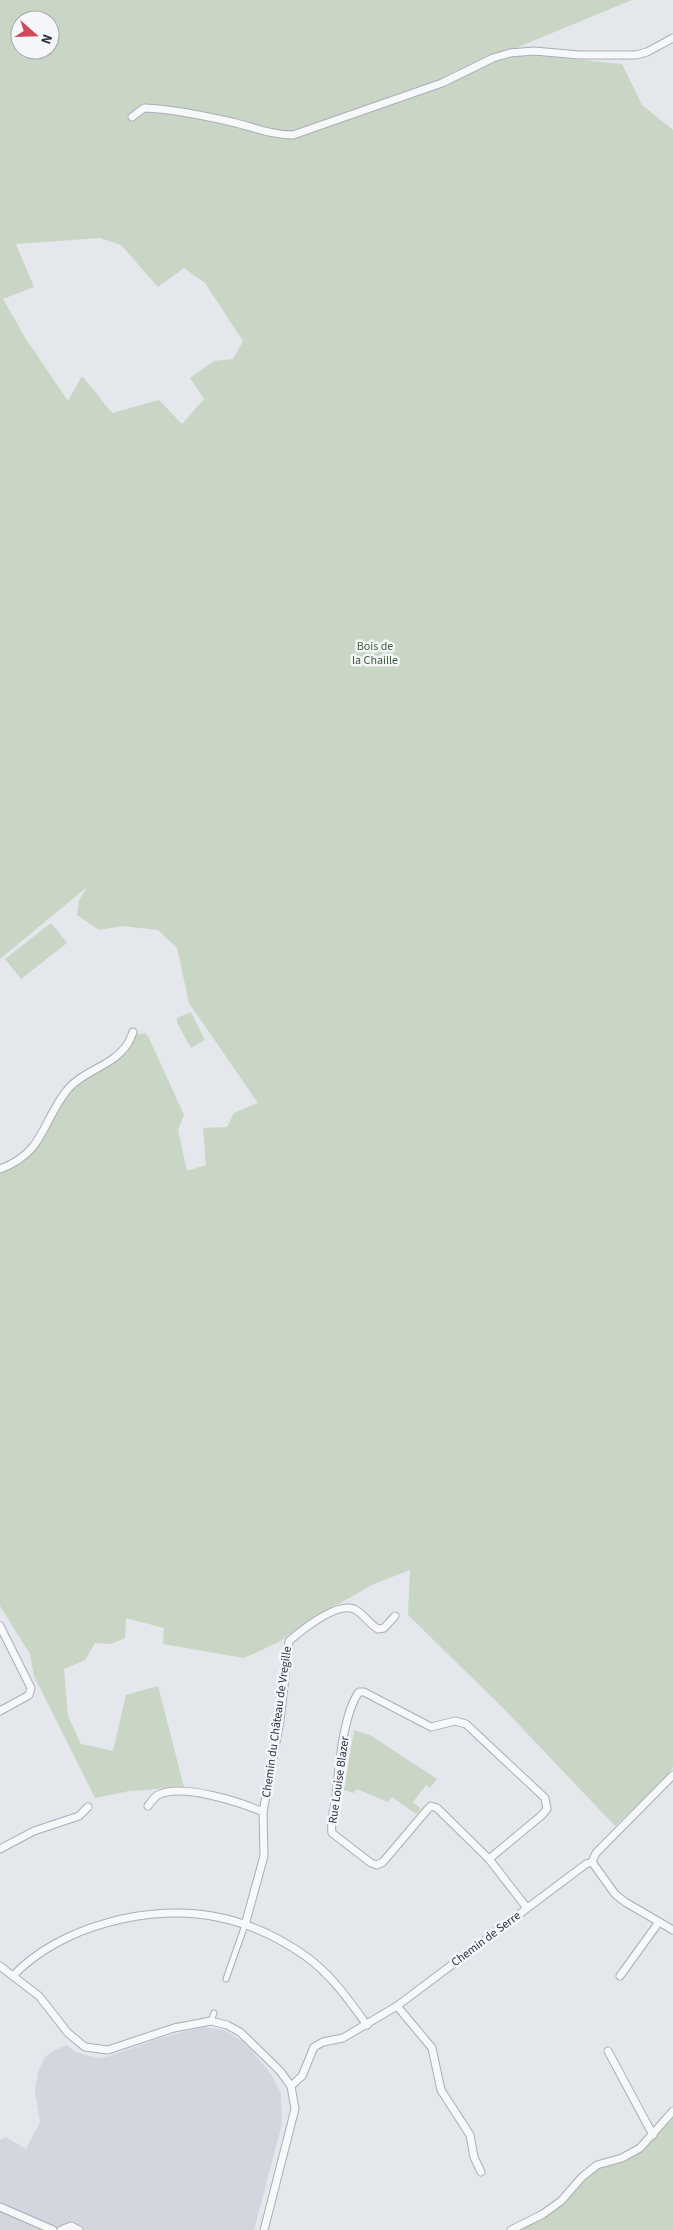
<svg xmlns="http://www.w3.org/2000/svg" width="673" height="2230" font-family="'Source Sans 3',sans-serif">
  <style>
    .built { fill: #d2d6de }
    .green { fill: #c9d6c5; fill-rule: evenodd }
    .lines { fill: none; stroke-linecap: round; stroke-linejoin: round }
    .pedestrian-casing { stroke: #a9aeb7; stroke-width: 7 }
    .minor-casing { stroke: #a9aeb7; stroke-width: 9 }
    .pedestrian { stroke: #f7f8fa; stroke-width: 5 }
    .minor { stroke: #f7f8fa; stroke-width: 7 }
    .labels { text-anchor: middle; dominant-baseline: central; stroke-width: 5; stroke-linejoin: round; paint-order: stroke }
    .park-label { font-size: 12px; fill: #3f6138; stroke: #f4f6f9 }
    .street-label { font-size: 12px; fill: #2b3445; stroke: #f4f6f9 }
  </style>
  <rect width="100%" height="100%" fill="#e4e7ec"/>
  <polygon class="built" points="203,2027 224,2030 244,2042 271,2074 281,2093 282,2124 254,2230 0,2230 0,2140 6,2137 26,2149 40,2122 35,2092 38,2072 45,2057 51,2052 67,2045 74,2051 89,2056 98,2058 110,2056 160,2038"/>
  <g class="green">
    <path d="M 0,0 L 632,0 L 506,52 L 622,64 L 642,105 L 673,130 L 673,1767 L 664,1779 L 615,1826 L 503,1708 L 408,1615 L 410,1570 L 374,1584 L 306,1622 L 279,1642 L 244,1658 L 163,1644 L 164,1628 L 126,1618 L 125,1638 L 111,1644 L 95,1643 L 85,1660 L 64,1669 L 68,1716 L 81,1744 L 113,1751 L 126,1695 L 158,1686 L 184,1787 L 129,1791 L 95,1798 L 34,1676 L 30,1654 L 0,1606 L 0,1172 L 18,1163 L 32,1153 L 43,1138 L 65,1099 L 78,1082 L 121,1054 L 134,1035 L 145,1033 L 148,1036 L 184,1115 L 178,1130 L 187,1171 L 206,1165 L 203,1128 L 227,1127 L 234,1113 L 258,1103 L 189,1003 L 177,948 L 158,930 L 123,926 L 99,930 L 77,915 L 79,900 L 87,887 L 0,959 ZM 20,20 L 50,20 L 50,50 L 20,50 ZM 100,238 L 121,245 L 158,287 L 184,268 L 205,283 L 243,341 L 233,359 L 214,361 L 190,378 L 204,399 L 182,424 L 159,400 L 112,413 L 82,376 L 68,401 L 26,339 L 3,299 L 34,287 L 16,244 Z"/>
    <polygon points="51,923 67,943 21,979 5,959"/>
    <polygon points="191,1012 205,1040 191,1048 177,1023 177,1018"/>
    <polygon points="354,1730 370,1735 437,1779 430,1788 426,1785 413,1802 421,1809 416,1814 392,1797 388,1802 356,1789 354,1793 344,1790"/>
    <polygon points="673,2118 673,2230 517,2230 550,2212 585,2177 597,2169 623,2161 636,2154 647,2146"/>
  </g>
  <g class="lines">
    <defs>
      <g id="pedestrian">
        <polyline points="226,1979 245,1925"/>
        <polyline points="211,2021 214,2013"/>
      </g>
      <g id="minor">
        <path d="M 132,117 L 144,108 C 174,109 206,116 236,123 C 255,128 273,135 293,135 L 442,83 L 493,58 L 510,53 L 534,51 L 579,55 L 636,55 L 647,52 L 673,38"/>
        <path d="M 0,1169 C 45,1153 42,1120 68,1089 C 83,1071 112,1066 126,1046 C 129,1043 131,1037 133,1032"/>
        <polyline points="0,1626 31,1688 29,1695 0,1711"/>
        <path d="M 148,1806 C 151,1802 154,1797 158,1795 C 182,1783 240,1802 263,1812"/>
        <polyline points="0,1849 34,1831 79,1816 88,1807"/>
        <path d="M 489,1859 L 542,1815 L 547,1809 L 545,1798 L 466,1724 L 455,1721 L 431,1727 L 364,1692 L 359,1692 C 343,1714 339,1767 336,1795 C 335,1807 330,1821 332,1833 L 371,1863 L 377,1865 L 383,1862 L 427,1810 L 431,1806 L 437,1808 L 489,1859 L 527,1908"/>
        <polyline points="592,1862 615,1894 625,1902 673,1930"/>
        <path d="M 245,1925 L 264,1856 L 263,1812 L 280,1721 L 289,1641 C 302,1630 336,1602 354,1609 C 363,1613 369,1624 378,1629 L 384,1628 L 395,1616"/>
        <polyline points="0,1966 39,1996 68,2033 85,2047 108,2050 174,2028 211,2021 227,2025 240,2032 280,2071 291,2086 295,2109 264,2230"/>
        <path d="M 13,1976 C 59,1926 152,1903 217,1917 C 248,1923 278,1937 304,1955 C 330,1973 348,1999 367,2025"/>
        <polyline points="620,1976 659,1922"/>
        <polyline points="397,2006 432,2048 441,2090 470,2135 474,2157 481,2172"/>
        <polyline points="608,2051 653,2135"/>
        <polyline points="291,2086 302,2076 314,2047 323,2042 343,2038 397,2006 566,1879 586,1864 592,1862 596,1853 673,1775"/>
        <polyline points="0,2207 53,2230"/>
        <polyline points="61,2230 71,2226 79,2230"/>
        <polyline points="511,2230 543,2214 561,2201 582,2177 597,2165 622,2158 640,2148 673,2111"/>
      </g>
    </defs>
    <use href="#pedestrian" class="pedestrian-casing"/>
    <use href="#minor" class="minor-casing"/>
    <use href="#pedestrian" class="pedestrian"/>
    <use href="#minor" class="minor"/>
  </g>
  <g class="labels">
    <g class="park-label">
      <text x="375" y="646">Bois de<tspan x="375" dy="14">la Chaille</tspan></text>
    </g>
    <g class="street-label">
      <text transform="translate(277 1722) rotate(-82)">Chemin du Château de Vregille</text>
      <text transform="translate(339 1780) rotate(-82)">Rue Louise Blazer</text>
      <text transform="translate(486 1939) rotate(-37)">Chemin de Serre</text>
    </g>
  </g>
  <g transform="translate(35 35) rotate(110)"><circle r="24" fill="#f4f6f9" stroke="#a4a8b1"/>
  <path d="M0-4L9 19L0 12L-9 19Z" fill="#d1495b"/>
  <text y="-8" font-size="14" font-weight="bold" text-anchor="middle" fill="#2b3445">N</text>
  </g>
</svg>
